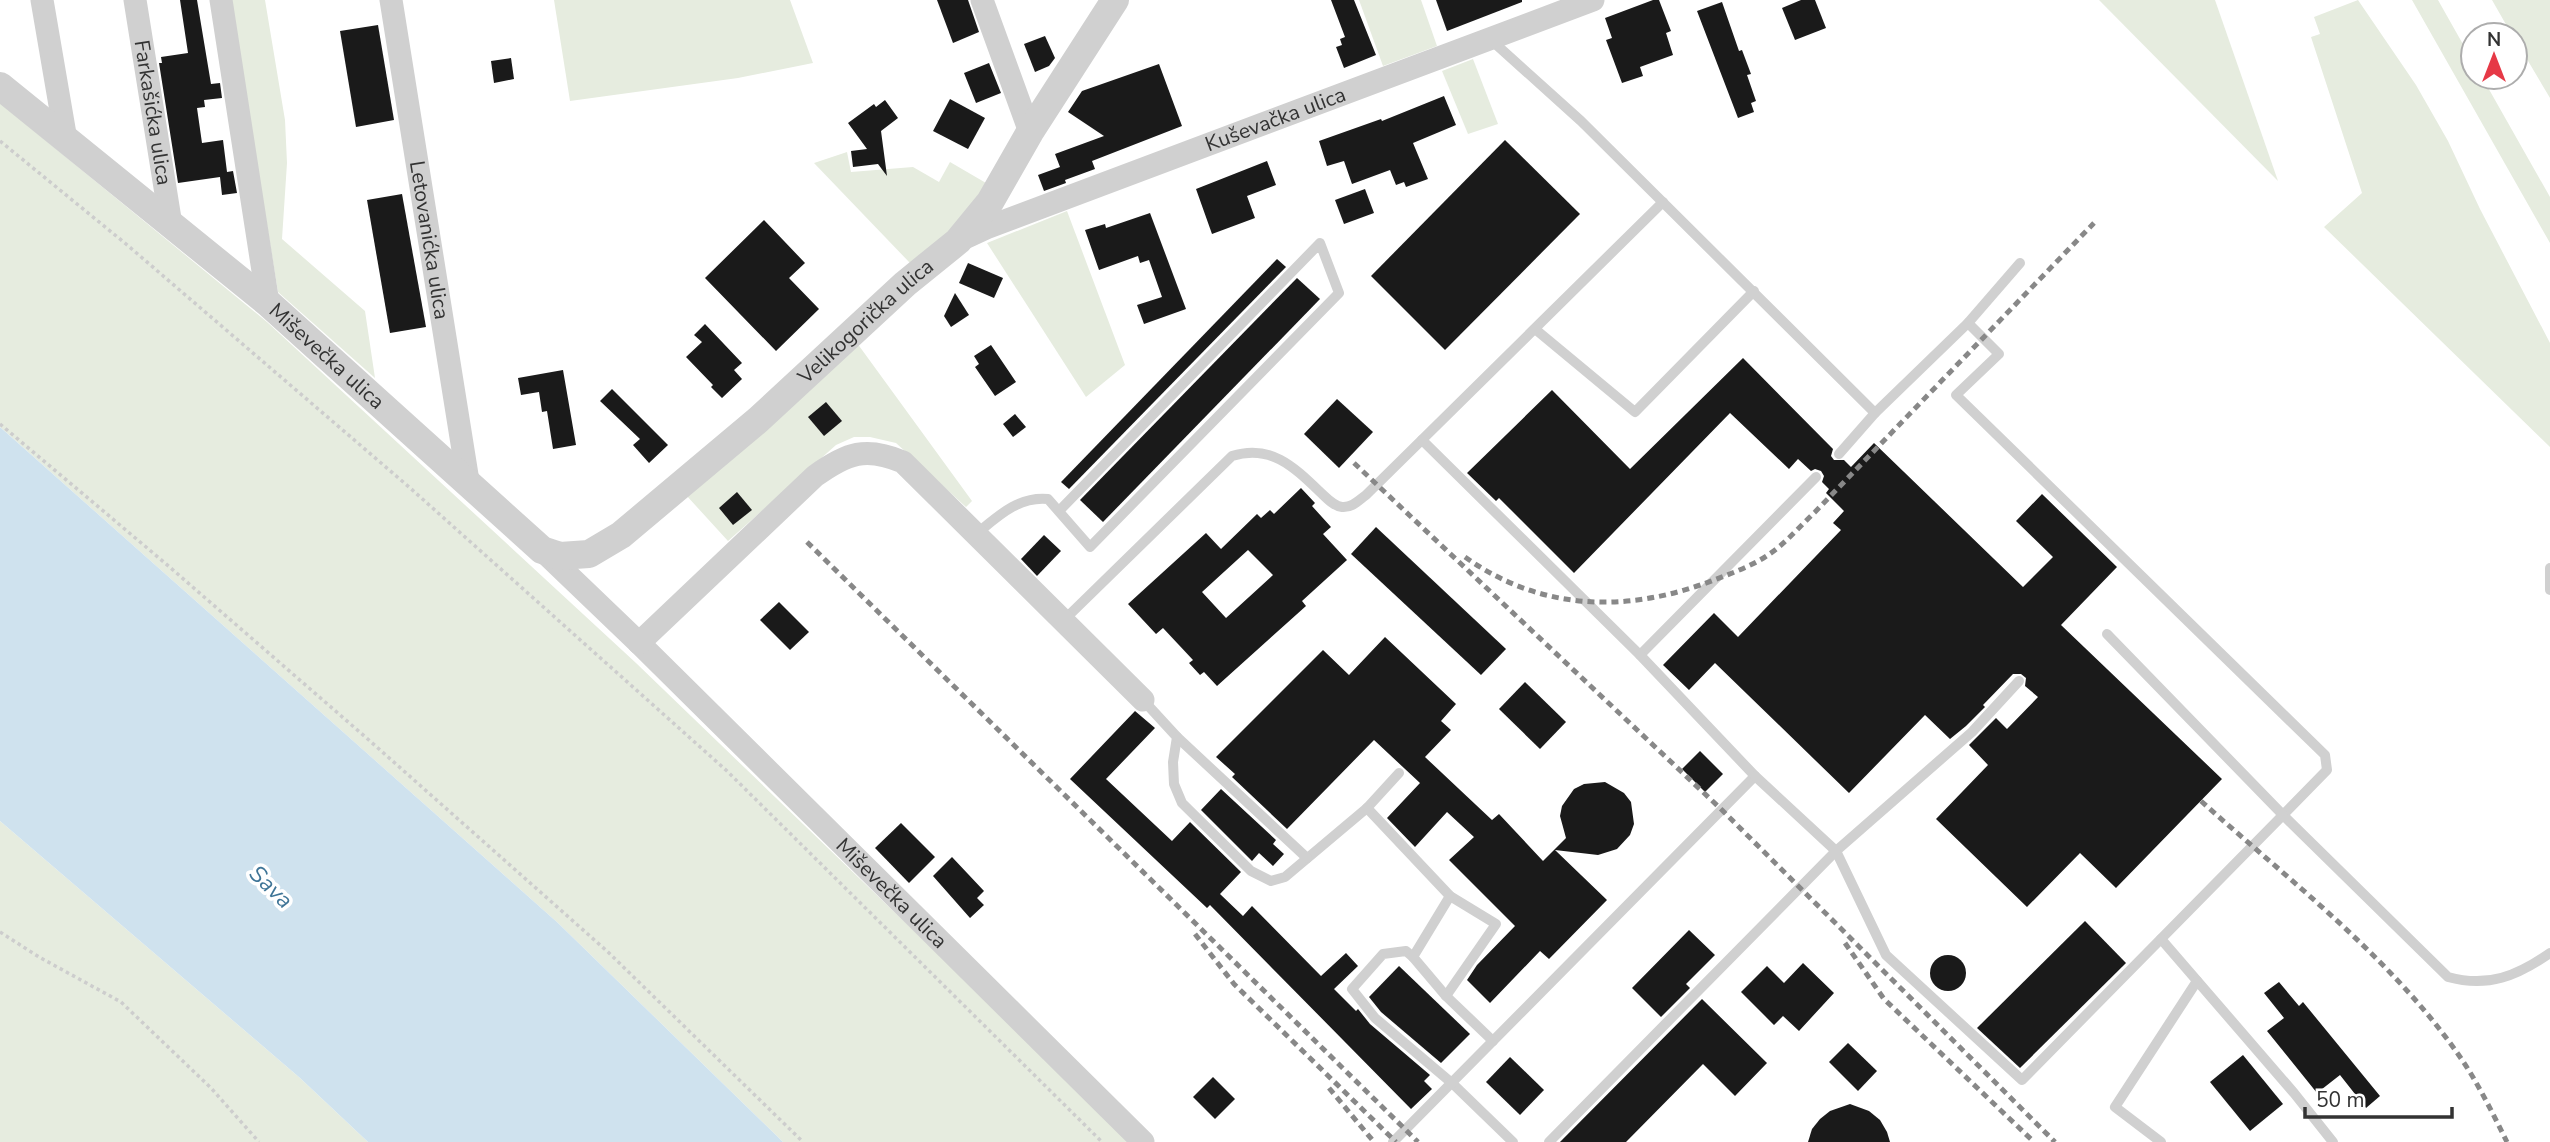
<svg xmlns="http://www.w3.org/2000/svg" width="2550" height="1142" font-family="'Nunito Sans',sans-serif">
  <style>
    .green { fill: #e6ecdf }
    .water { fill: #cfe2ee }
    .building { fill: #1a1a1a; fill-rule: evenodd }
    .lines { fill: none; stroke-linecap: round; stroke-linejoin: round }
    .path { stroke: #cdcdcd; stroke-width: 3.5; stroke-dasharray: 3.5 3.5; stroke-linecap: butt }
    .service { stroke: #d0d0d0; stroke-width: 10 }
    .minor { stroke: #d0d0d0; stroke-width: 23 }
    .tertiary { stroke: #d0d0d0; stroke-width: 28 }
    .rail { stroke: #888; stroke-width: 5; stroke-dasharray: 7 5; stroke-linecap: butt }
    .labels { text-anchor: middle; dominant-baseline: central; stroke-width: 7; stroke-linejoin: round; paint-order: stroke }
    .street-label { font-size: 21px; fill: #333; stroke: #fff }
    .water-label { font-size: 23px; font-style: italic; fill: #3f7597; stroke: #fff }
  </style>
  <rect width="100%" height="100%" fill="#fff"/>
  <g class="green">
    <polygon points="230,0 265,0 285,120 287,163 282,239 365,311 375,378 278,292"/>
    <polygon points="554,0 790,0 813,63 738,78 570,101"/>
    <polygon points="1359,0 1421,0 1437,46 1383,66"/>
    <polygon points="2099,0 2215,0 2278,181"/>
    <polygon points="2358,0 2416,85 2448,141 2480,209 2550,343 2550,447 2324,227 2362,193 2311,37 2320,34 2314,17"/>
    <polygon points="2412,0 2438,0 2473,62 2473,77 2482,77 2550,197 2550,243"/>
    <polygon points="2492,0 2550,0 2550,98 2515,39 2515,35 2512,35"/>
    <polygon points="1473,59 1498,124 1468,134 1442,71"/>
    <polygon points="0,103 267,322 636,663 1133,1142 783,1142 558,923 0,427"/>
    <polygon points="847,152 851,172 913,167 939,182 950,162 986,183 969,213 950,232 910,263 814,163"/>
    <polygon points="1067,211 1125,365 1086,397 987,243"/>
    <polygon points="857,343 972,501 966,507 896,443 870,437 854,437 836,445 728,541 686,495"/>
    <polygon points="0,821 300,1078 368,1142 0,1142"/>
  </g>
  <polygon class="water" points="0,427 558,923 783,1142 368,1142 300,1078 0,821"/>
  <g class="building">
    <polygon points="180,0 197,0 211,84 220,83 222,98 204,100 205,107 197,108 202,143 223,140 227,172 233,171 237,193 222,195 220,177 178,183 159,63 162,63 161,57 188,53"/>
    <polygon points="937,0 968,0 979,32 953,43"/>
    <polygon points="1331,0 1354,0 1376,55 1344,68 1336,47 1342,45 1340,39 1345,37"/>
    <polygon points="1436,0 1522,0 1522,2 1447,31"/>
    <polygon points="1653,0 1659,0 1671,31 1666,33 1673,55 1640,67 1643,76 1622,83 1606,40 1612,38 1605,18"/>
    <polygon points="1801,0 1815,0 1826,28 1795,40 1782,8"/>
    <polygon points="1722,2 1739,51 1742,50 1751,74 1747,75 1756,101 1751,103 1754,112 1738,118 1697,11"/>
    <polygon points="378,25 394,120 356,127 340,31"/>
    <polygon points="1045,36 1055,58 1049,66 1035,72 1024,44"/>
    <polygon points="511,58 514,79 494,83 491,61"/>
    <polygon points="989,63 1001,93 976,103 964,73"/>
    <polygon points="1159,64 1182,126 1092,161 1095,169 1065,180 1066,183 1044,191 1038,175 1060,167 1055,154 1104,136 1068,112 1082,91"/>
    <polygon points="1444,96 1456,125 1413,143 1428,179 1406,187 1404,182 1396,185 1390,170 1352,184 1344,161 1327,166 1319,141 1381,119 1382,121"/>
    <polygon points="950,99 985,118 968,149 933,131"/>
    <polygon points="885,100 898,118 881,131 887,176 878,164 853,167 851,151 867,149 848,123 874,104 876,107"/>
    <polygon points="1505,140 1580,214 1445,350 1371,276"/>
    <polygon points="1267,161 1276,185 1247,196 1255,218 1212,234 1196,189"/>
    <polygon points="1365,189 1374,213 1344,224 1335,200"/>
    <polygon points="402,194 426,327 390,333 367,200"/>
    <polygon points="1150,213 1186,309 1144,324 1137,305 1162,297 1149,260 1140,263 1138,256 1099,270 1085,230 1105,224 1106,228"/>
    <polygon points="764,220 805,263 789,278 819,309 776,351 705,278"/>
    <polygon points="1277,259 1286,267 1069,489 1061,482"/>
    <polygon points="968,263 1003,278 994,298 959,283"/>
    <polygon points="1297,278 1320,299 1103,522 1080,500"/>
    <polygon points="955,293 969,315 951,327 944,316"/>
    <polygon points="705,324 742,363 734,370 742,379 722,398 711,387 713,385 686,357 702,342 694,335"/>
    <polygon points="991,345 1016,382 995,396 975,367 979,364 974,356"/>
    <polygon points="1743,358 1833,449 1831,456 1834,460 1844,460 1851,467 1874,443 2023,587 2053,557 2016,521 2042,494 2117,567 2061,625 2222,779 2116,888 2080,853 2027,907 1936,819 1988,765 1969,745 1996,718 2007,729 2038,697 2025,686 2026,678 2021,674 2013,674 1983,705 1985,707 1966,726 1950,739 1925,715 1849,793 1715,663 1689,690 1663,665 1714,613 1738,637 1841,530 1833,523 1844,511 1826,493 1829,489 1822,482 1824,476 1821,471 1815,469 1811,471 1798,459 1789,469 1730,413 1574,573 1499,498 1496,501 1467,473 1552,390 1630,469"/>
    <polygon points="563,370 576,445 553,449 547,411 542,412 539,392 521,395 518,378"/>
    <polygon points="612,389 668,445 649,463 633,445 640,439 600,401"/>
    <polygon points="1337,399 1373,432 1339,468 1304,434"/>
    <polygon points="826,402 842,421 824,436 808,417"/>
    <polygon points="1015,414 1026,427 1013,437 1003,424"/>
    <path d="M 1301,488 L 1315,503 L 1312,506 L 1331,527 L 1323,534 L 1347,560 L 1302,601 L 1306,606 L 1217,686 L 1204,672 L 1200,675 L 1189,663 L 1193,660 L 1163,628 L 1156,634 L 1128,604 L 1206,533 L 1221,549 L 1257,514 L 1261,518 L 1270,510 L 1274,514 ZM 1248,550 L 1273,575 L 1226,618 L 1202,592 Z"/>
    <polygon points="737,492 752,510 733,525 719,508"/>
    <polygon points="1376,527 1506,649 1481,675 1351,554"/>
    <polygon points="1044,535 1061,551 1037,576 1021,559"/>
    <polygon points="779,602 809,632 790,650 760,620"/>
    <polygon points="1385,637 1456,704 1441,721 1451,730 1425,757 1492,820 1499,814 1543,861 1566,838 1560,816 1562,806 1574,789 1584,784 1605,782 1624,793 1631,802 1634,824 1630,835 1617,849 1598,855 1555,850 1607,900 1549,959 1540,951 1490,1003 1467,980 1477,965 1515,926 1449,860 1474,837 1447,812 1415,847 1387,818 1420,783 1374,740 1287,829 1232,777 1235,774 1216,757 1323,650 1349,675"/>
    <polygon points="1525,682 1566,722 1540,749 1499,709"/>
    <polygon points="1135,711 1155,728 1106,779 1172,841 1190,822 1241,872 1220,894 1243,916 1252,906 1321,976 1346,953 1358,966 1334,989 1356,1011 1358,1009 1370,1024 1430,1075 1424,1081 1432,1089 1411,1109 1210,905 1207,908 1070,779"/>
    <polygon points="1700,751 1723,774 1705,792 1682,769"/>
    <polygon points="1221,789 1276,840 1273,844 1284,854 1273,866 1259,853 1252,861 1201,810"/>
    <polygon points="901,823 935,857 909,883 875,848"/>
    <polygon points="952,857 984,891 977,898 984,905 970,918 933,876"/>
    <polygon points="2085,921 2126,963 2020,1068 1977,1028"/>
    <polygon points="1689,930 1715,955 1686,984 1690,988 1661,1017 1632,988"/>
    <circle cx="1948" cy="973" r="18"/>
    <polygon points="1803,963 1834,993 1799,1031 1783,1016 1774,1025 1741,992 1767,966 1784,983"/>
    <polygon points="1399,966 1470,1034 1441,1063 1381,1012 1369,997"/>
    <polygon points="2279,982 2299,1006 2303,1002 2380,1096 2366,1108 2340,1075 2317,1093 2267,1031 2284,1018 2264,993"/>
    <polygon points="1702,999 1767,1063 1735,1096 1703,1064 1626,1142 1560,1142"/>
    <polygon points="1848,1043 1877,1071 1858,1091 1829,1062"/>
    <polygon points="2243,1055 2283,1104 2250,1131 2210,1082"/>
    <polygon points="1510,1057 1544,1090 1520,1115 1486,1082"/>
    <polygon points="1213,1077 1235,1099 1215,1119 1193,1097"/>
    <polygon points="1850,1104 1869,1111 1880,1120 1887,1132 1890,1142 1808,1142 1812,1129 1820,1119 1830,1111"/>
  </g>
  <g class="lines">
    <g class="path">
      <polyline points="0,141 126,244 409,487 727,771 1102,1142"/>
      <polyline points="0,424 165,563 370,741 608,952 803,1142"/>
      <polyline points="0,932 39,957 121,1002 211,1088 259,1142"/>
    </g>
    <g class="service">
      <polyline points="1490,39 1581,121 1875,413"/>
      <path d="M 1968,323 L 1999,354 L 1956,395 L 2325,755 L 2327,770 L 2283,815 L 2448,977 C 2488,988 2517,976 2550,953"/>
      <polyline points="1535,329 1635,412 1754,291"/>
      <polyline points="1839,454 1875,413 1968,323 2020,263"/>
      <path d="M 975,535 C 997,517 1018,496 1048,499 L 1090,547 L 1339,293 L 1320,243 L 1059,511"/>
      <polyline points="2550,568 2550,590"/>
      <path d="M 1062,622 L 1232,456 C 1270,444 1293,466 1319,491 C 1326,497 1333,506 1342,507 C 1352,508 1359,500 1366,495 L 1663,202"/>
      <polyline points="1640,655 1816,477"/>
      <polyline points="2019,681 1972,732 1836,851 1886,955 2022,1080 2283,815 2107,634"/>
      <polyline points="1143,700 1177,737 1173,762 1174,784 1182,803 1251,871 1271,881 1285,877 1367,808 1399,773"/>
      <polyline points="1177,737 1307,858"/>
      <polyline points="1367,808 1450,896 1496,924 1446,996"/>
      <polyline points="1450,896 1413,957 1406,951 1383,954 1352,989 1375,1018 1453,1084 1513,1142"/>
      <polyline points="2161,939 2294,1093 2333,1142"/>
      <polyline points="1413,957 1446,996 1493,1041"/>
      <polyline points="1393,1142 1755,776 1640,655 1422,440"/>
      <polyline points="1549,1142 1836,851 1755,776"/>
      <polyline points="2161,1142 2115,1107 2197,981"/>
    </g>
    <g class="minor">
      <polyline points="42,0 66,140"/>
      <path id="s1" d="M 135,0 L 171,225"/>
      <polyline points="221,0 268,303"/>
      <path id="s2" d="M 391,0 L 468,481"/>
      <polyline points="982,0 1030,132"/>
      <path id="s3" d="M 958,241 L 986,228 L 1593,0"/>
      <path id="s4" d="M 542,550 L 639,643 L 1143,1142"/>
      <path d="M 639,643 L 815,476 C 847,453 866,446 903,462 L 1143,700"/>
    </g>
    <path class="tertiary" id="s5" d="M 0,86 L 268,303 L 542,550 L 560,556 L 589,554 L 621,535 L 758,420 L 905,284 L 958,241 L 990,202 L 1030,132 L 1115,0"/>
    <g class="rail">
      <polyline points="1354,463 1722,810 2055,1142"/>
      <polyline points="807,542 1418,1142"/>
      <path d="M 1465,557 C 1542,612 1629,613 1714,580 C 1732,573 1752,566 1768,555 C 1785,544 1800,526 1815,512 L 2094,223"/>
      <path d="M 2201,801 C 2289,880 2390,957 2458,1054 C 2477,1081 2492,1112 2507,1142"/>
      <polyline points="1195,934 1234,984 1396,1142"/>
      <polyline points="1845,943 1884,999 2034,1142"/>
      <polyline points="1329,1088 1374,1142"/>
    </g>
  </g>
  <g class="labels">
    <g class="street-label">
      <text stroke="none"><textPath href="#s1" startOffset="114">Farkašićka ulica</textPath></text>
      <text stroke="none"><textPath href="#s3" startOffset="340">Kuševačka ulica</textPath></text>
      <text stroke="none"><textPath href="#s2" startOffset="243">Letovanićka ulica</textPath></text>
      <text stroke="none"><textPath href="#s5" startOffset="1124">Velikogorička ulica</textPath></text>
      <text stroke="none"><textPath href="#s5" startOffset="424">Miševečka ulica</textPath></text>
      <text stroke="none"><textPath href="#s4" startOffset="490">Miševečka ulica</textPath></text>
    </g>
    <g class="water-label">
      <text transform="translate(271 887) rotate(44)">Sava</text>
    </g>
  </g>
  <g transform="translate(2494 56)"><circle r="33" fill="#ffffff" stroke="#adadad" stroke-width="2"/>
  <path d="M0-5L12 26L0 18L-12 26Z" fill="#e63946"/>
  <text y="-10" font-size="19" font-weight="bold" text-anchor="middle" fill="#333333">N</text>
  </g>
  <path d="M2305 1107v10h147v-10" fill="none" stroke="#333333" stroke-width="3.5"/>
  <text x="2316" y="1107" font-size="21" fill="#333333" stroke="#ffffff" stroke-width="5" paint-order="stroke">50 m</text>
</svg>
